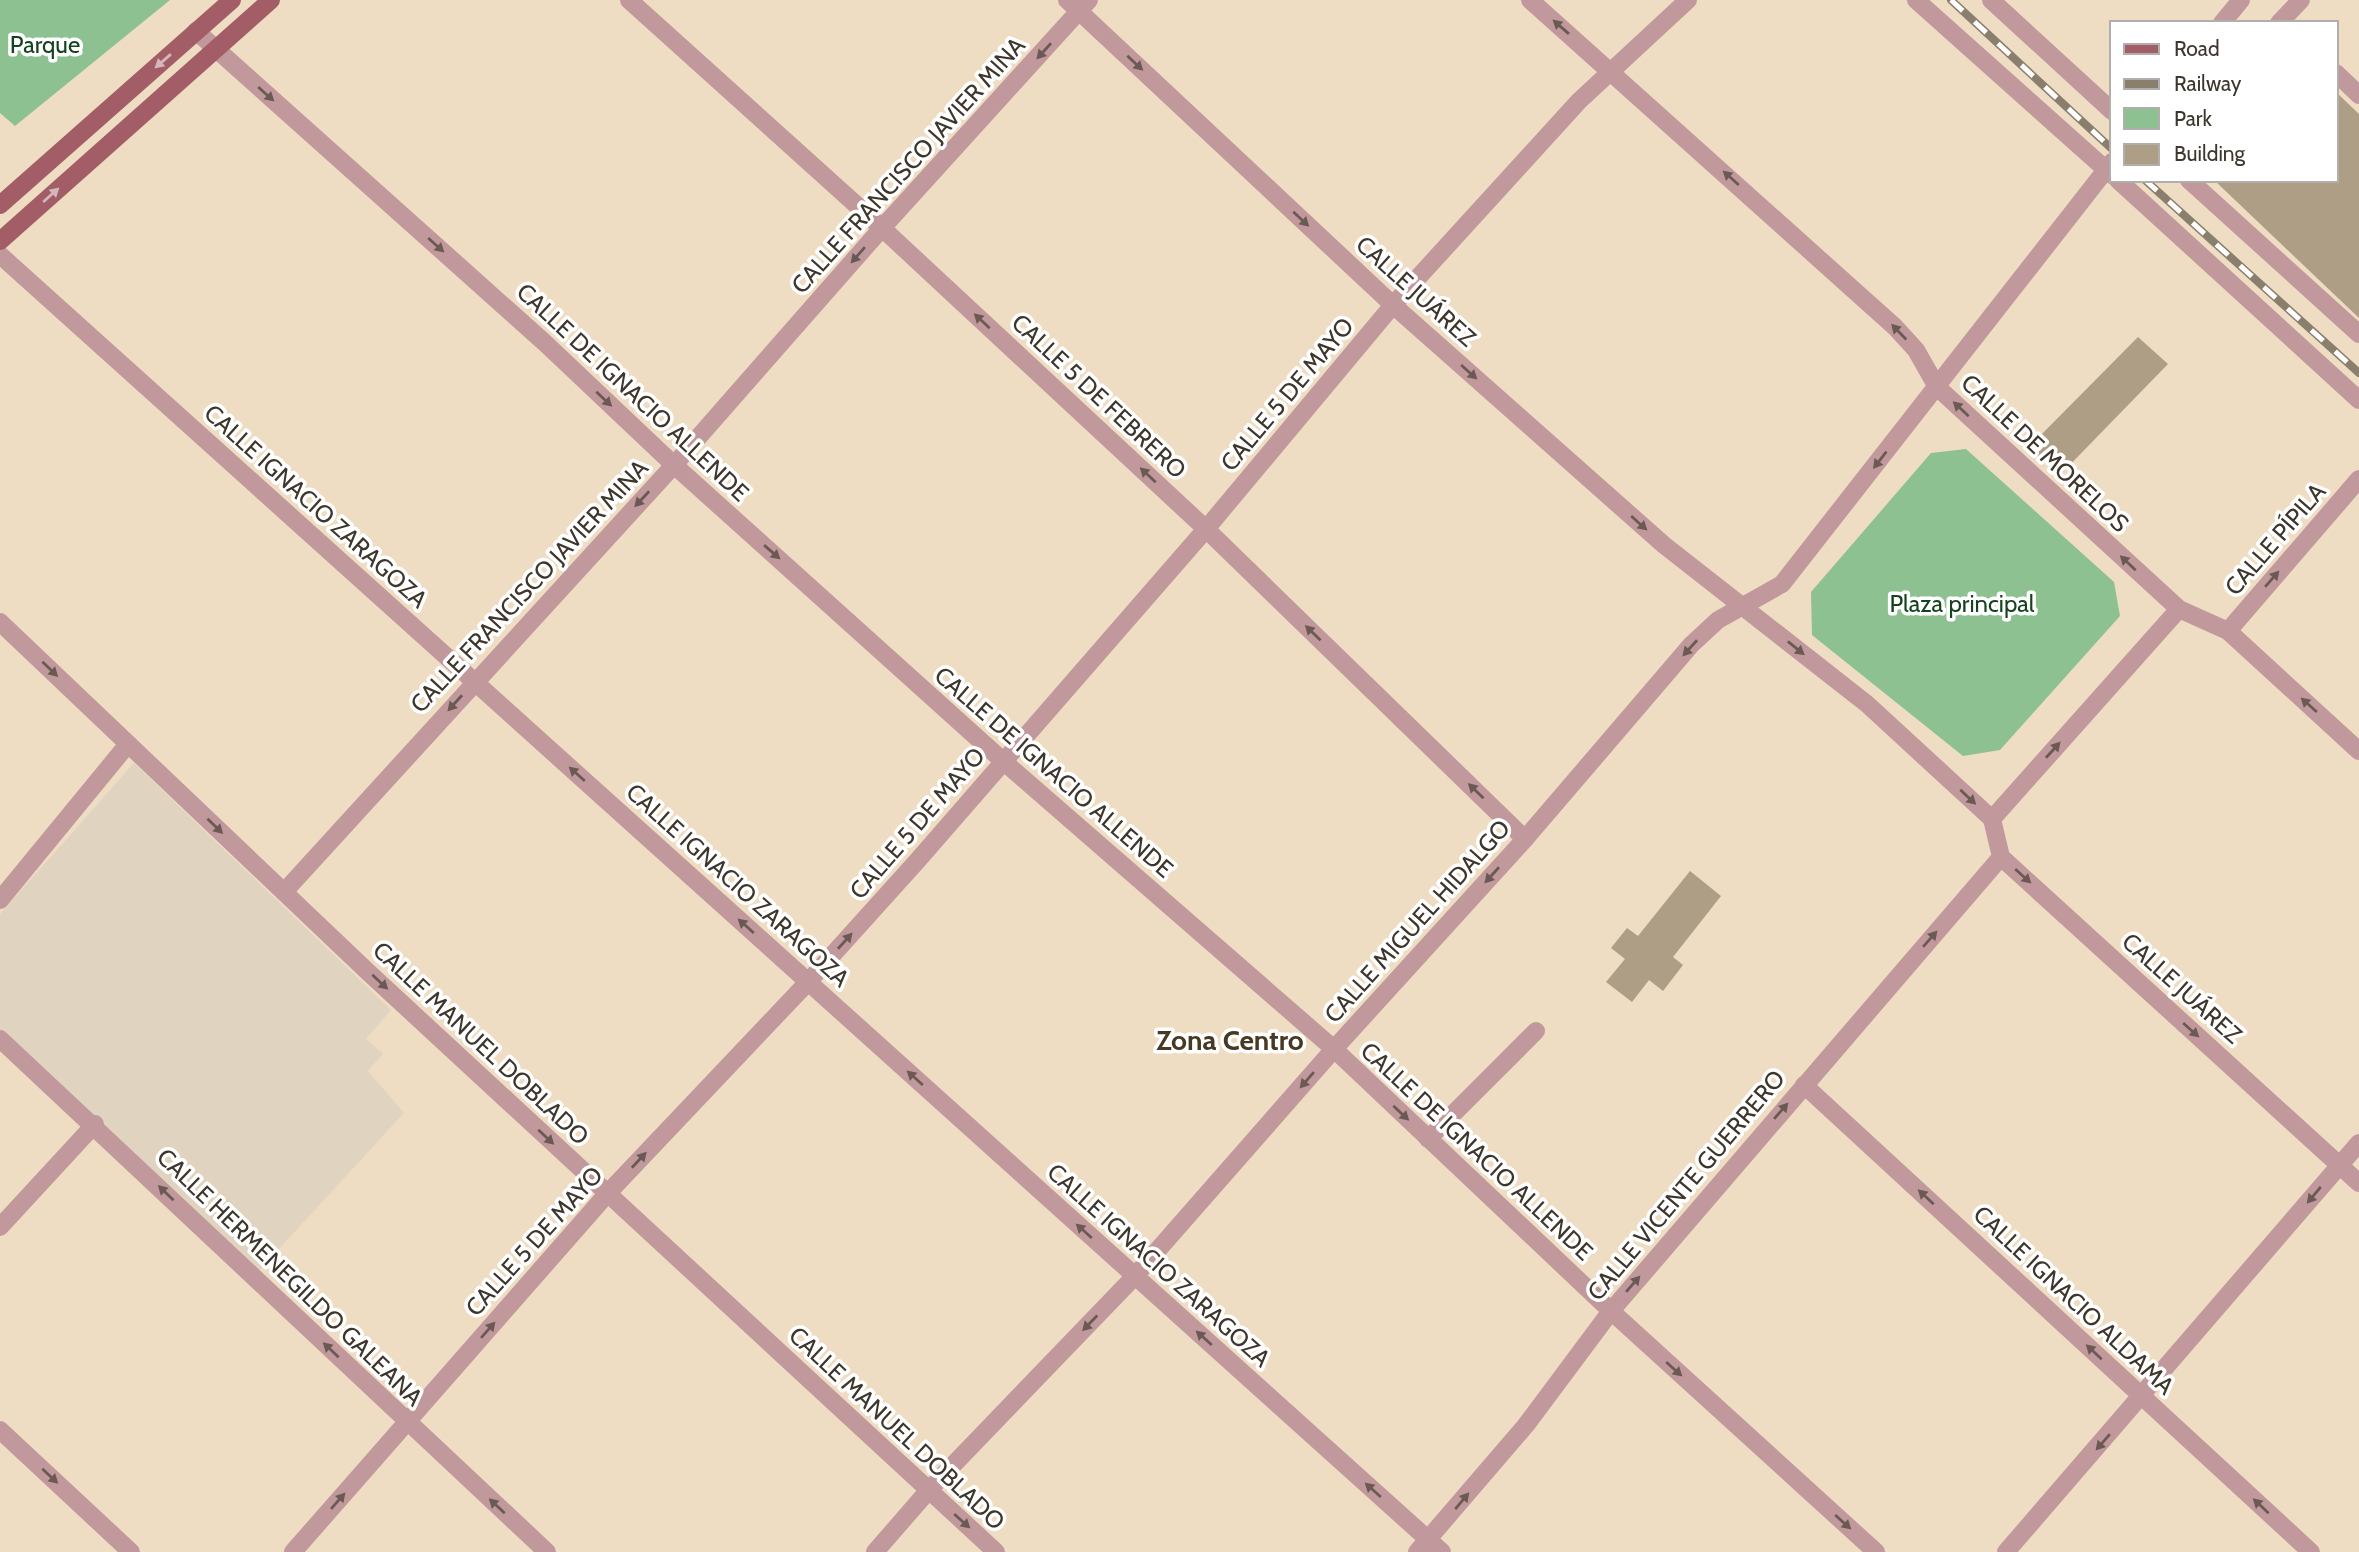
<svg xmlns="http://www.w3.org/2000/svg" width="2359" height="1552" font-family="Cabin,sans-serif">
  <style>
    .education { fill: #e0d3c0 }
    .green { fill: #8dc192 }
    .building { fill: #ae9e86 }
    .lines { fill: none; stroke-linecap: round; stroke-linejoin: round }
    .minor { stroke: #c1999d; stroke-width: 18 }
    .major { stroke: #a25d66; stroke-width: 18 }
    .rail-casing { stroke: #8a7e6d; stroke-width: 8 }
    .rail { stroke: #fff; stroke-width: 5; stroke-dasharray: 16; stroke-linecap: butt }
    .oneway { fill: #6b5954 }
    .oneway2 { fill: #d5b6ba }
    .labels { text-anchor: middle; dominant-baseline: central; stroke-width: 7; stroke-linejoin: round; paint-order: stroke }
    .park-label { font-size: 24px; fill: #14431d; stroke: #fff }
    .street-label { font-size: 24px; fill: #3d362c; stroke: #fff }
    .quarter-label { font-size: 28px; font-weight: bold; fill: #473923; stroke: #fff }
  </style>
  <rect width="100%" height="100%" fill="#eeddc3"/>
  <polygon class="education" points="134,763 391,1010 366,1039 383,1054 368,1071 404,1113 255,1275 0,1033 0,914"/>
  <g class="green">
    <polygon points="0,0 170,0 15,126 0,113"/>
    <polygon points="1966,449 2114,582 2120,616 2000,750 1963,756 1812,635 1811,592 1931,453"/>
  </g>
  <g class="building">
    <polygon points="2336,92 2359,114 2359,318 2214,180 2336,180"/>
    <polygon points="2138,337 2168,364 2059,476 2028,448"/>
    <polygon points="1690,871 1721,896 1673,957 1683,965 1663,991 1649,980 1632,1002 1606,982 1625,959 1611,948 1627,928 1638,936"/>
  </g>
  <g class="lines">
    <g class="minor">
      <polyline points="629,0 882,228 1206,529 1525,839"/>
      <polyline points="1067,0 1393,305 1664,545 1867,704 1992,819"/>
      <polyline points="1530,0 1895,327 1916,350 1937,387 2179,609 2228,631 2359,751"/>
      <polyline points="1916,0 2112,175"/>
      <polyline points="1991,0 2112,111"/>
      <polyline points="2222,23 2241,0"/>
      <polyline points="2279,23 2301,0"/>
      <polyline points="196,31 545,343 674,465 1003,761 1334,1049 1611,1311 1876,1552"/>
      <polyline points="2336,73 2359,95"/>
      <polyline points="2118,180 2359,400"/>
      <polyline points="2189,180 2359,334"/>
      <polyline points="0,255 1442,1552"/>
      <polyline points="0,622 368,972 996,1552"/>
      <polyline points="2228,631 2359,479"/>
      <polyline points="1992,819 2001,857 2359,1183"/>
      <polyline points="1992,819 2179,609"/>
      <polyline points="284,892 674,465 882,228 1089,0"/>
      <polyline points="0,900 128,744"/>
      <polyline points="0,1039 547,1552"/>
      <polyline points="1804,1085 2311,1552"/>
      <polyline points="1428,1139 1536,1031"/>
      <polyline points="0,1227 95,1124"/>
      <polyline points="0,1430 131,1552"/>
      <polyline points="293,1552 607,1194 808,982 918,860 1206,529 1393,305 1579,101 1688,0"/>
      <polyline points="875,1552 928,1491 1135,1276 1334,1049 1525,839 1691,645 1718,620 1782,584 2112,162"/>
      <polyline points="1417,1552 1526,1425 1611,1311 2001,857"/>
      <polyline points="2006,1552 2359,1143"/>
    </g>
    <g class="major">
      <polyline points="0,205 232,0"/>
      <polyline points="0,241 271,0"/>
    </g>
    <defs>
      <g id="rail">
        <polyline points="1951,0 2112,149"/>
        <polyline points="2145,180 2359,373"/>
      </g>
    </defs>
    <use href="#rail" class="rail-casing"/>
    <use href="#rail" class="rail"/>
  </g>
  <defs><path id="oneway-solid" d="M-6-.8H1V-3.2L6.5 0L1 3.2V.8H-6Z" transform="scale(1.75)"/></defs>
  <g class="oneway">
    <use href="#oneway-solid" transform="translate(1561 27) rotate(-139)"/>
    <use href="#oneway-solid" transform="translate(1044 51) rotate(132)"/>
    <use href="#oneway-solid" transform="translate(1135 63) rotate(43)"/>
    <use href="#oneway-solid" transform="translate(266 94) rotate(42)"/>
    <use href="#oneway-solid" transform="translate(1731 178) rotate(-138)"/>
    <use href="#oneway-solid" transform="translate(1301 219) rotate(43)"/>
    <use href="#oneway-solid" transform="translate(436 245) rotate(42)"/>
    <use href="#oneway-solid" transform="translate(858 255) rotate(131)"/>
    <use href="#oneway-solid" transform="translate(982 321) rotate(-137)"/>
    <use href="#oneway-solid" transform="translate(1899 332) rotate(-134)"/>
    <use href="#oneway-solid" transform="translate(1469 372) rotate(42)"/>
    <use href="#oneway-solid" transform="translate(604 399) rotate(43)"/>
    <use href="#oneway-solid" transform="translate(1961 409) rotate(-137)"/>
    <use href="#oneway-solid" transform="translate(1880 460) rotate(128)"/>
    <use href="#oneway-solid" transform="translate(1148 475) rotate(-137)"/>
    <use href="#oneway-solid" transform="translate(642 499) rotate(133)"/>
    <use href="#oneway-solid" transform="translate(1639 523) rotate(42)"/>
    <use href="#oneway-solid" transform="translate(772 552) rotate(41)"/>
    <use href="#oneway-solid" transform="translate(2128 563) rotate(-137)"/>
    <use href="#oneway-solid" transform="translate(2272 579) rotate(-49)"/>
    <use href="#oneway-solid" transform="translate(1313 633) rotate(-136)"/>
    <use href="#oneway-solid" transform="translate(1690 648) rotate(132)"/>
    <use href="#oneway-solid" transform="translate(1796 648) rotate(39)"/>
    <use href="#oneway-solid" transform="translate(50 669) rotate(44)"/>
    <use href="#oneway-solid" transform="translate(455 703) rotate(132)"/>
    <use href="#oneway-solid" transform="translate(2309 705) rotate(-138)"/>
    <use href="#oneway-solid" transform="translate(2053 750) rotate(-48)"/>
    <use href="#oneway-solid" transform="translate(577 774) rotate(-138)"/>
    <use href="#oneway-solid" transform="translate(1476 791) rotate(-136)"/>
    <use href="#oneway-solid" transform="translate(1968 797) rotate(43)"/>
    <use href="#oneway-solid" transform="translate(215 826) rotate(44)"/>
    <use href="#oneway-solid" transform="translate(1492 875) rotate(132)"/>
    <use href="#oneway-solid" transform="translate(2023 876) rotate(42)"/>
    <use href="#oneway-solid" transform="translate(746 926) rotate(-138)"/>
    <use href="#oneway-solid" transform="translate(1930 939) rotate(-49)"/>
    <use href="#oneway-solid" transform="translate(845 941) rotate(-48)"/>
    <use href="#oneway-solid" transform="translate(380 982) rotate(43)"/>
    <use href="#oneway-solid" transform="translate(2191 1030) rotate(42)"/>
    <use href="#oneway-solid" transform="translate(915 1078) rotate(-138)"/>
    <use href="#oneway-solid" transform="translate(1307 1080) rotate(131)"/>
    <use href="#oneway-solid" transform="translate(1781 1111) rotate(-49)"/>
    <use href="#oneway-solid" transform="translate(1401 1113) rotate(43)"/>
    <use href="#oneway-solid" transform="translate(546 1137) rotate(43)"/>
    <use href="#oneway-solid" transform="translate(639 1160) rotate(-47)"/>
    <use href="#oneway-solid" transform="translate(166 1193) rotate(-136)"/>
    <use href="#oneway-solid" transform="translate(2314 1195) rotate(130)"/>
    <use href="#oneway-solid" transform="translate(1926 1197) rotate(-137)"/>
    <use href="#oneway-solid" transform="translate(1084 1231) rotate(-138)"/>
    <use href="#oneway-solid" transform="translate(1633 1284) rotate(-49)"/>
    <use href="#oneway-solid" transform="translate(1090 1323) rotate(134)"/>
    <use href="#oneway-solid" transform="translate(488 1330) rotate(-49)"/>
    <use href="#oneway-solid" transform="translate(1204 1338) rotate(-138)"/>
    <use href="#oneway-solid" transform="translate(331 1350) rotate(-137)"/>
    <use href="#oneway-solid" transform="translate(2094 1352) rotate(-137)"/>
    <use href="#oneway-solid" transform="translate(1674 1369) rotate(42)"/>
    <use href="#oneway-solid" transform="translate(2103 1442) rotate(131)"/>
    <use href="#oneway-solid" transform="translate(50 1476) rotate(43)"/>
    <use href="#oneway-solid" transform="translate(1373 1490) rotate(-138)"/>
    <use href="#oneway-solid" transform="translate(338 1501) rotate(-49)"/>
    <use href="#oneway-solid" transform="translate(1462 1501) rotate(-50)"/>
    <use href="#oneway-solid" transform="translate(497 1506) rotate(-137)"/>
    <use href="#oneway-solid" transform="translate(2261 1506) rotate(-137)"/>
    <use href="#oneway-solid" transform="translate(962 1521) rotate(42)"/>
    <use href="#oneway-solid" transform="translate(1843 1522) rotate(42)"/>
  </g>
  <g class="oneway2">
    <use href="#oneway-solid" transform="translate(163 61) rotate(139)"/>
    <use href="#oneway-solid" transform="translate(51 195) rotate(-42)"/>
  </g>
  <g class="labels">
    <g class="park-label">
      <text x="45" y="44">Parque</text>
      <text x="1962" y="603">Plaza principal</text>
    </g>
    <g class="street-label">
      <text transform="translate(908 165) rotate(-48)">CALLE FRANCISCO JAVIER MINA</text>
      <text transform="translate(1416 291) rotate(42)">CALLE JUÁREZ</text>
      <text transform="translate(633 392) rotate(43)">CALLE DE IGNACIO ALLENDE</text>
      <text transform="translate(1287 394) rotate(-50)">CALLE 5 DE MAYO</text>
      <text transform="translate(1099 396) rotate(43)">CALLE 5 DE FEBRERO</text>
      <text transform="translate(2045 453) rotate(43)">CALLE DE MORELOS</text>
      <text transform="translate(316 506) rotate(42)">CALLE IGNACIO ZARAGOZA</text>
      <text transform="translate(2275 539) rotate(-49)">CALLE PÍPILA</text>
      <text transform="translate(529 586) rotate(-47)">CALLE FRANCISCO JAVIER MINA</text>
      <text transform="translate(1054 772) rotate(41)">CALLE DE IGNACIO ALLENDE</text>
      <text transform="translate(917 823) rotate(-49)">CALLE 5 DE MAYO</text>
      <text transform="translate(738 885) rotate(42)">CALLE IGNACIO ZARAGOZA</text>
      <text transform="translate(1417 921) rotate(-48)">CALLE MIGUEL HIDALGO</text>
      <text transform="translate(2182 988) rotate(42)">CALLE JUÁREZ</text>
      <text transform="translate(481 1043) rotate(43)">CALLE MANUEL DOBLADO</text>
      <text transform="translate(1477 1151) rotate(43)">CALLE DE IGNACIO ALLENDE</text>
      <text transform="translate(1686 1185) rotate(-50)">CALLE VICENTE GUERRERO</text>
      <text transform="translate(534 1241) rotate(-48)">CALLE 5 DE MAYO</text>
      <text transform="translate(1159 1265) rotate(42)">CALLE IGNACIO ZARAGOZA</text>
      <text transform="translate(290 1277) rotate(44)">CALLE HERMENEGILDO GALEANA</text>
      <text transform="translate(2074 1300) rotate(43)">CALLE IGNACIO ALDAMA</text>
      <text transform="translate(897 1428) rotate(43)">CALLE MANUEL DOBLADO</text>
    </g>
    <g class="quarter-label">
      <text x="1230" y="1040">Zona Centro</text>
    </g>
  </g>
  <rect x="2110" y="21" width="228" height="161" fill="#ffffff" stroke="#b1afab" stroke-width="2"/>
  <rect x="2124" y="44" width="35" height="10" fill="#a25d66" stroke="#b1afab" stroke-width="2"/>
  <text x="2174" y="56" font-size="21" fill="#3d362c">Road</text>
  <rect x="2124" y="79" width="35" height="10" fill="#8a7e6d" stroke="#b1afab" stroke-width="2"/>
  <text x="2174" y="91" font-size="21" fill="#3d362c">Railway</text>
  <rect x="2124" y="108" width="35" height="21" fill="#8dc192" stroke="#b1afab" stroke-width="2"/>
  <text x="2174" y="126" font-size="21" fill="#3d362c">Park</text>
  <rect x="2124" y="144" width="35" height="21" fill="#ae9e86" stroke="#b1afab" stroke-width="2"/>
  <text x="2174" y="161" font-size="21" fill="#3d362c">Building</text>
</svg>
